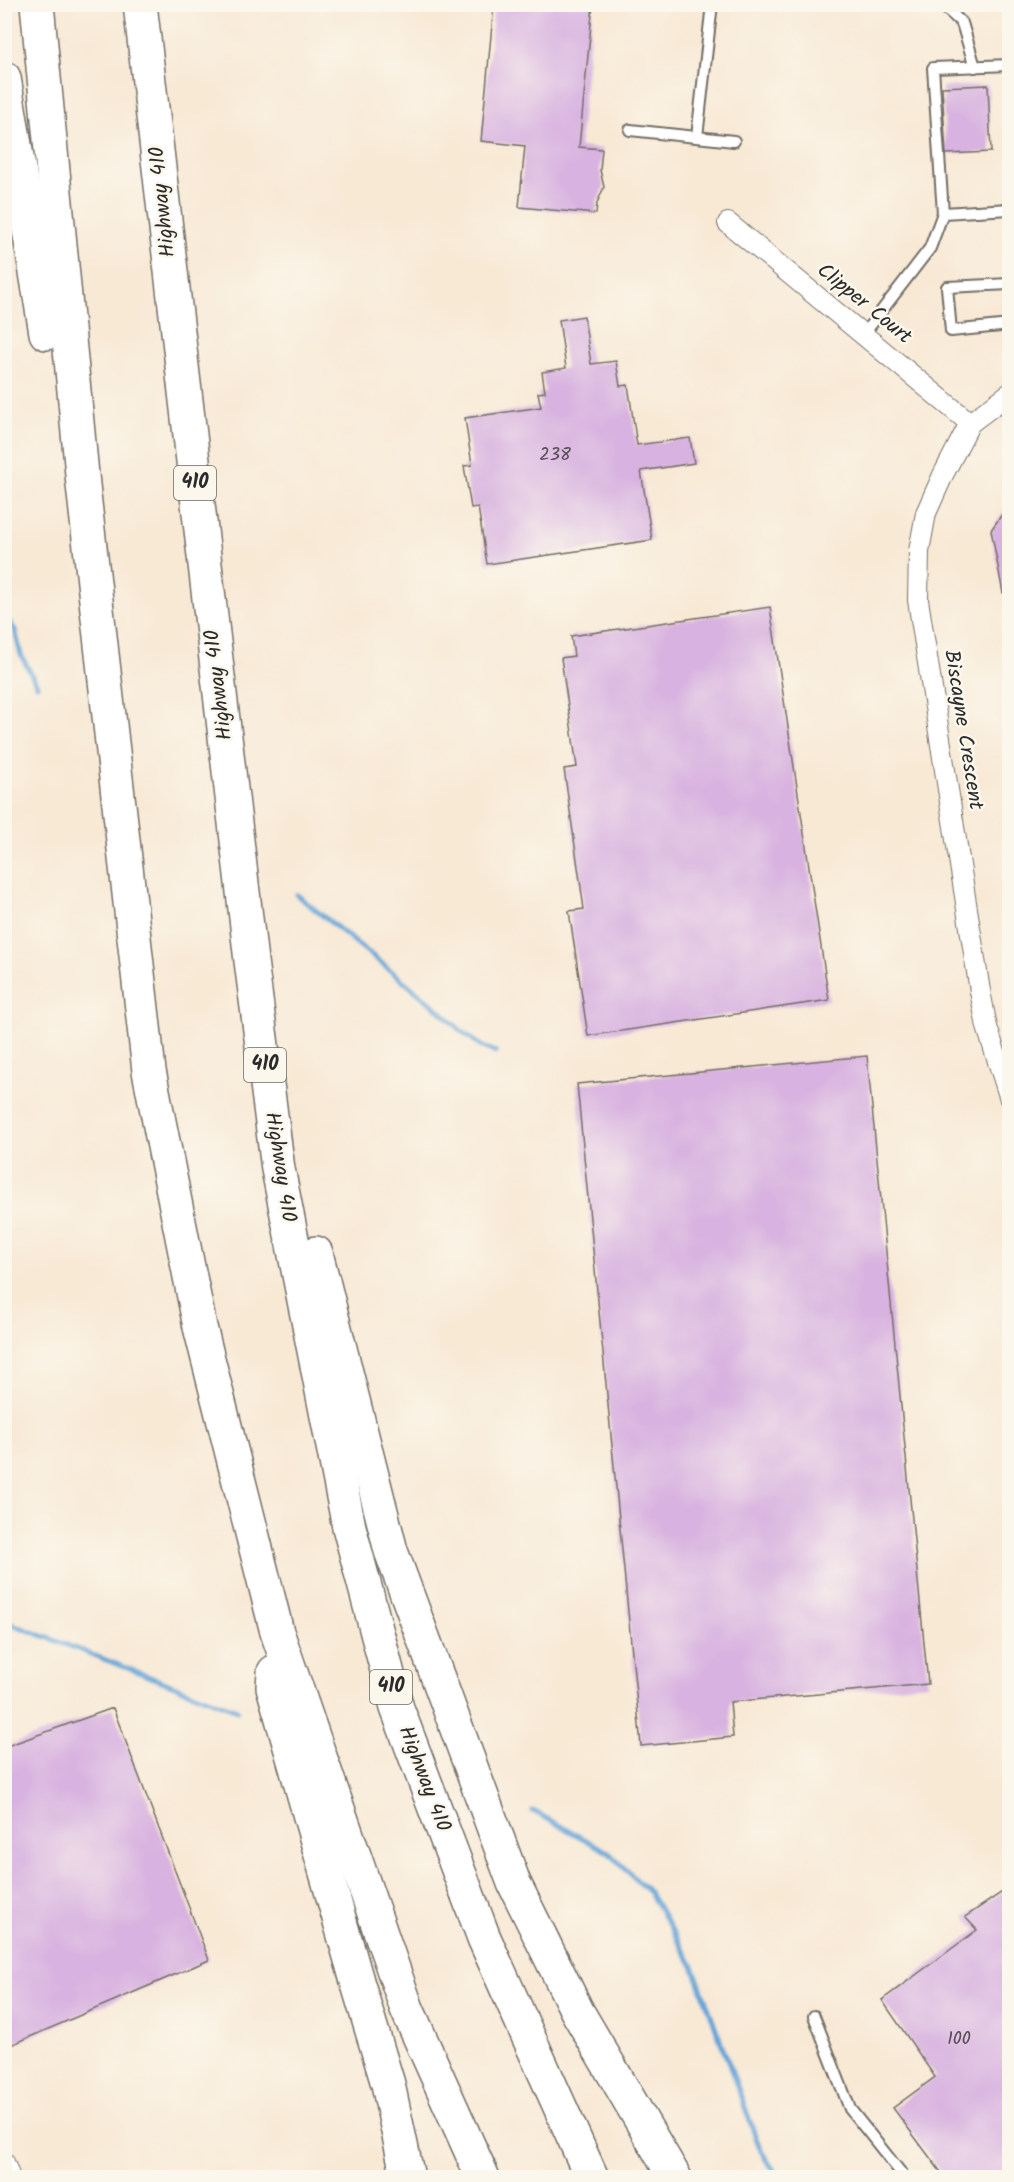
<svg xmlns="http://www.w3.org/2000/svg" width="1014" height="2182" font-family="Kalam,sans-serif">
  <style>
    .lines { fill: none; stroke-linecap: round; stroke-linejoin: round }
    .stream { stroke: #64a4d7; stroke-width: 5 }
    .building { fill: #d8b2e0 }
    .lane-casing { stroke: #736e66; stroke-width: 14 }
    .street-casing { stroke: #736e66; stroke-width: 22 }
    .highway-casing { stroke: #736e66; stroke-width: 36 }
    .lane { stroke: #fff; stroke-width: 10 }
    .street { stroke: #fff; stroke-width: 20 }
    .highway { stroke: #fff; stroke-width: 33 }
    .labels { text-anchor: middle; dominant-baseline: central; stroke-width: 5; stroke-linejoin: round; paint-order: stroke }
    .number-label { font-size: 18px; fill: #564d58 }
    .shield { fill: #fbf7ec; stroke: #696865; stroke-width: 1.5 }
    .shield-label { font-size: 20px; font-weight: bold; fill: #2b2b2b }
    .street-label { font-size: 21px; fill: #2b2b2b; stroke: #fbf7ec }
  </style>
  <rect width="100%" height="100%" fill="#fbf7ec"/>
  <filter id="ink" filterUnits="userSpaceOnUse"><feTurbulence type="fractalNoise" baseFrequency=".0167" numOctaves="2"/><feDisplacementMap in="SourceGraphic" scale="12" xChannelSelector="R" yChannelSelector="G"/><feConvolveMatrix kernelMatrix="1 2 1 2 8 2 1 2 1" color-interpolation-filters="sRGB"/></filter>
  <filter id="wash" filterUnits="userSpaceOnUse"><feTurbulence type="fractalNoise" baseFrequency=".008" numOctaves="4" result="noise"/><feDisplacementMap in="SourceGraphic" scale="24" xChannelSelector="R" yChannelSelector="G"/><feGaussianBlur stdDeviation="1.35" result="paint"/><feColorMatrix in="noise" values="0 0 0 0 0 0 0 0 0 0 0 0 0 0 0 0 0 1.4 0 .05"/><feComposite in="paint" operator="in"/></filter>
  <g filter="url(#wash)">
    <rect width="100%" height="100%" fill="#f8e9d5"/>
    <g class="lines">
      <g class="stream">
        <polyline points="4,615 15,630 21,655 37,685"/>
        <polyline points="297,895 438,1009 460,1030 483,1047 496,1052"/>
        <polyline points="4,1621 237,1710"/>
        <polyline points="533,1811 608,1852 650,1893 693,1966 761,2151 779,2178"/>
      </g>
    </g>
    <g id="blocks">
      <g class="building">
        <polygon points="494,4 593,4 579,147 602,149 600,170 604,187 597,203 596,214 519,207 525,146 481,141"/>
        <polygon points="988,85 991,152 946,154 942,87"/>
        <polygon points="584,316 591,364 616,361 620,386 628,385 637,445 690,438 694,463 641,471 652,540 487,564 478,507 471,508 464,466 472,465 465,418 541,407 538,393 545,392 542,372 566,368 559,320"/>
        <polygon points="1010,503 1010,593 1003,593 991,530"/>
        <polygon points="770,607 829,1000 588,1036 569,911 584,909 564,769 577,767 561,658 574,656 571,636"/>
        <polygon points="867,1056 928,1684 730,1702 733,1737 641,1746 577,1084"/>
        <polygon points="113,1708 209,1960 4,2048 4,1747"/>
        <polygon points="1010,1887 1010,2178 951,2178 943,2175 893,2108 935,2077 882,2000 977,1930 965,1917"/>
      </g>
    </g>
  </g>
  <g filter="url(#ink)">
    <use href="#blocks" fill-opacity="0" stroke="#736e66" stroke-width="1.5"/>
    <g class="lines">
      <defs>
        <g id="lane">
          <polyline points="941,4 962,23 975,67"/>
          <polyline points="630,130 734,141"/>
          <polyline points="697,137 712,4"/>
          <polyline points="943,213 933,68 1010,65"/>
          <polyline points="1010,284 947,287 951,331 1010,325"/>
          <polyline points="863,335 930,248 943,213 1010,209"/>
          <polyline points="814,2016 850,2109 905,2178"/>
        </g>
        <g id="street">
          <polyline points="728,223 970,423"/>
          <polyline points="1010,393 970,423 943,475 926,513 919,551 918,600 980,991 987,1027 1010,1099"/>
          <polyline points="4,2162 10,2178"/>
        </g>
        <g id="highway">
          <polyline points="37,4 83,485 149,1071 200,1327 277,1632 407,2009 483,2178"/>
          <polyline points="140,4 251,961 278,1169 349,1527 397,1708 484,1938 592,2178"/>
          <polyline points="4,78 46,333"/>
          <polyline points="316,1253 391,1551 514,1883 577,2011 675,2178"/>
          <polyline points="274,1672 273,1687 357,1981 388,2084 408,2178"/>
        </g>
      </defs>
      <use href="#lane" class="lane-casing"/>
      <use href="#street" class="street-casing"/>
      <use href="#highway" class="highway-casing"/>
      <use href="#lane" class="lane"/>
      <use href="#street" class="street"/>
      <use href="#highway" class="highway"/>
    </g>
  </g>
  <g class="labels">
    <g class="number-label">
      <text x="555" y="455">238</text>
      <text x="959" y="2039">100</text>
    </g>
    <g class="shield">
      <rect x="174" y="466" width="42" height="34" rx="4.5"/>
      <rect x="244" y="1048" width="42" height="34" rx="4.5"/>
      <rect x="370" y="1670" width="42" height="34" rx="4.5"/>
    </g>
    <g class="shield-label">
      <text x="195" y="483">410</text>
      <text x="265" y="1065">410</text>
      <text x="391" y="1687">410</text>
    </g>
    <g class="street-label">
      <text transform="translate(163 202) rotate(-96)">Highway 410</text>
      <text transform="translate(864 304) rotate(39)">Clipper Court</text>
      <text transform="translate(219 685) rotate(-97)">Highway 410</text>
      <text transform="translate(963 730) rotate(81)">Biscayne Crescent</text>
      <text transform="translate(280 1167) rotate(81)">Highway 410</text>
      <text transform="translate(424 1779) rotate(69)">Highway 410</text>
    </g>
  </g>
  <rect width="1014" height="2182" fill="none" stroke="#fbf7ec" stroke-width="24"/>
</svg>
